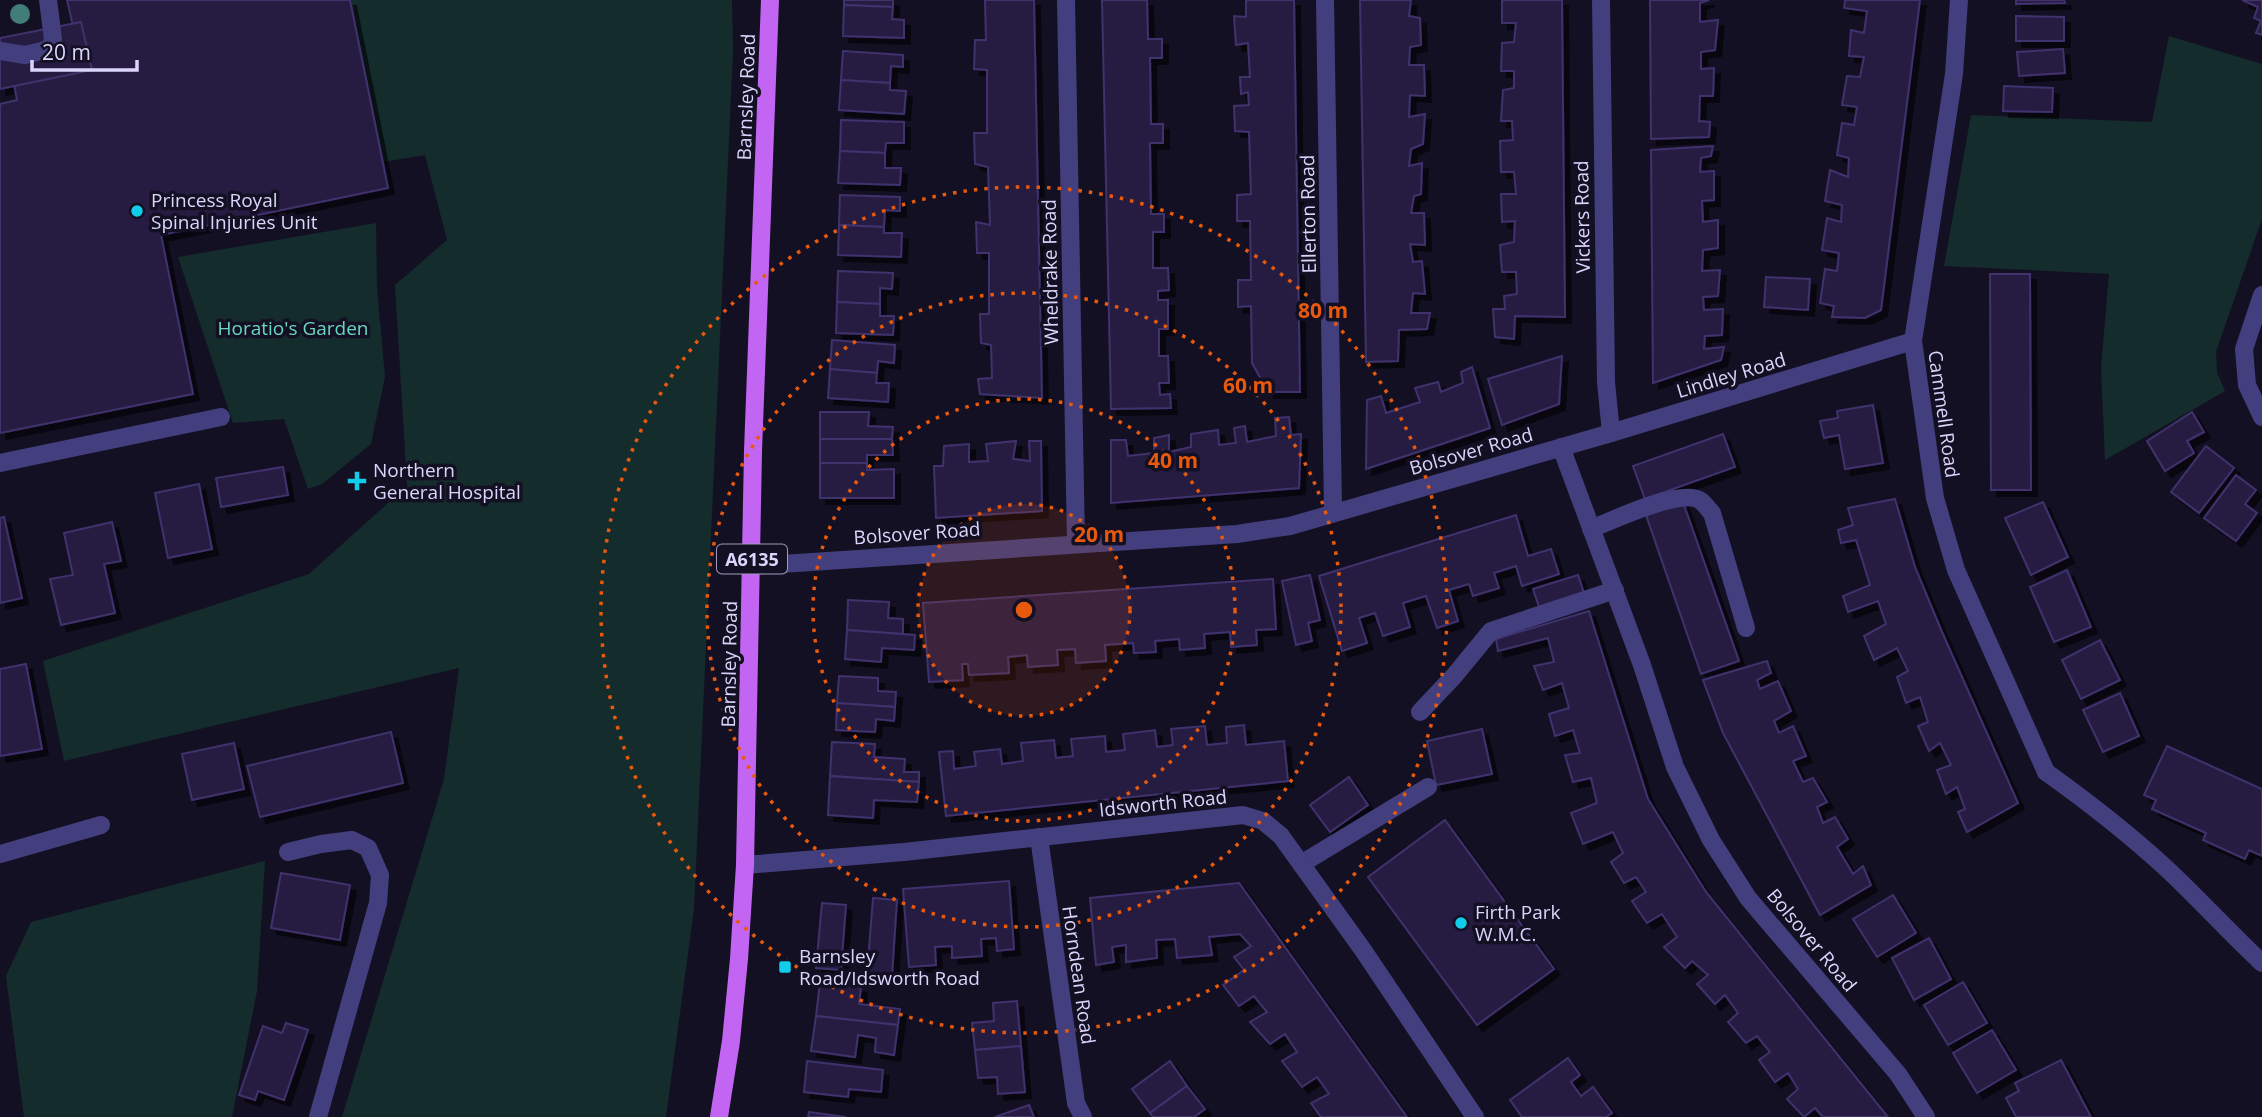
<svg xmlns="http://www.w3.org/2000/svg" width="2262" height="1117" font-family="'Open Sans',sans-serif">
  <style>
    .green { fill: #142c2c }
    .building { fill: #261e42; stroke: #3f316c; stroke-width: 2; filter: url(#shadow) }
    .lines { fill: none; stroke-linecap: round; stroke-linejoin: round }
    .lane { stroke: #433f7e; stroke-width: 18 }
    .street { stroke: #433f7e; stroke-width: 18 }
    .primary { stroke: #c365f3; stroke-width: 18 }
    .tree { fill: #427d78 }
    .ring { fill: none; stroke: #e8590c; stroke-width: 3.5; stroke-dasharray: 3.5 7 }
    .poi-dot { fill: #12cdea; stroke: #141023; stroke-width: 2.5 }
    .labels { text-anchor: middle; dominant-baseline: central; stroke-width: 7; stroke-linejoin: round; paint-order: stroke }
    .shield { fill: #141023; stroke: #9f9abb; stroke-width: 2 }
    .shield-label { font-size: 18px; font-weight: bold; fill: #dbd5fc }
    .street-label { font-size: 19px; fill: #dbd5fc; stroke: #141023 }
    .poi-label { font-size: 19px; fill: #dbd5fc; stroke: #141023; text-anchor: start }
    .park-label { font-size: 19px; fill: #67d6be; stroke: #141023 }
    .centre { fill: #e8590c; stroke: #141023; stroke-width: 3.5 }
    .ring-label { font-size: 21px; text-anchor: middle; font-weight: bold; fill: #e8590c; stroke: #141023; stroke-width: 7; stroke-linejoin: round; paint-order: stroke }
  </style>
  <defs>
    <filter id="shadow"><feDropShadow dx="6" dy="6" stdDeviation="0" flood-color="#0009"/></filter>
  </defs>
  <rect width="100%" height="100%" fill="#141023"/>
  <g class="green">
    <polygon points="350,0 732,0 733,52 694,909 666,1117 342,1117 444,779 459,668 64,761 43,661 309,574 407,486 395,285 447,240 425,155 383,162"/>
    <polygon points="2169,36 2262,64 2262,219 2216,352 2217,372 2225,391 2105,460 2101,368 2109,274 1944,266 1971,115 2152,122"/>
    <polygon points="376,223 377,288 385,377 371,444 322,484 308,489 284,419 233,423 178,257"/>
    <polygon points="265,861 257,991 232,1117 24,1117 6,976 31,922"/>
  </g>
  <g class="building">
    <polygon points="67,0 350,0 388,188 161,235 193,394 0,433 0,104 17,100 14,84 83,69"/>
    <polygon points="844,0 893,0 893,7 844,5"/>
    <polygon points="985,0 1034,0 1042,398 980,394 978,379 992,378 991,345 981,343 980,314 989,314 989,253 977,253 976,222 990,225 988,167 975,164 974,133 987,133 987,70 974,69 975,40 986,40"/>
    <polygon points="1102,0 1147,0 1148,39 1162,39 1162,58 1150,58 1151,124 1163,124 1163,143 1150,143 1151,214 1164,214 1164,232 1153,232 1153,268 1168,268 1169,290 1158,291 1158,300 1168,300 1168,329 1159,329 1159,356 1168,356 1169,383 1159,383 1160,395 1170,394 1171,408 1111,409"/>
    <polygon points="1246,0 1294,0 1300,392 1268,392 1252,363 1251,306 1238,307 1238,280 1251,280 1250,221 1237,221 1237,195 1251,194 1249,132 1235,131 1234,106 1249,105 1248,92 1241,94 1240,77 1250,77 1248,43 1236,45 1234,16 1246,17"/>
    <polygon points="1360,0 1411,0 1409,16 1420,18 1421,45 1410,47 1409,65 1424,65 1425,96 1410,95 1409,117 1425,114 1423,144 1411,149 1409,166 1422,163 1421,194 1414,196 1411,213 1424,213 1425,245 1410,244 1413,262 1422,261 1425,294 1413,293 1411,313 1430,313 1427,329 1399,330 1398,361 1366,362"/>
    <polygon points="1502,0 1562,0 1565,317 1515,316 1514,339 1495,337 1493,309 1505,309 1504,296 1517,294 1516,272 1502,272 1500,245 1514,242 1515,221 1502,222 1501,194 1516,194 1514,172 1501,172 1500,141 1513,140 1512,121 1501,121 1503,90 1514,88 1514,71 1501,71 1502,43 1514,42 1516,23 1502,23"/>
    <polygon points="1650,0 1709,0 1700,3 1700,22 1718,20 1715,50 1701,52 1701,69 1714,68 1713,96 1700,96 1699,121 1710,122 1709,137 1651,139"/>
    <polygon points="1845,0 1920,0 1881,310 1865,318 1832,317 1834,306 1820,303 1825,269 1837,271 1839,253 1822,250 1827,218 1841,222 1842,205 1825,201 1830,170 1848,177 1849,158 1837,155 1842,123 1854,125 1857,107 1842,105 1847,76 1860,77 1864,57 1849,56 1851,30 1864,33 1867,11 1844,8"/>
    <polygon points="2016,0 2064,0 2065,3 2016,4"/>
    <polygon points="2242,0 2262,0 2262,35 2256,33 2261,21 2254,18 2258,7"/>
    <polygon points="844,5 893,7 892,19 904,20 904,38 843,36"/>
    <polygon points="2016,16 2064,17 2064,41 2016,41"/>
    <polygon points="81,22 92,70 0,89 0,38"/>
    <polygon points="2063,49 2065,73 2019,76 2017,52"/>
    <polygon points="843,51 903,55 903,67 891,66 890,83 841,80"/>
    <polygon points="841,80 890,83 890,90 906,91 904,114 839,110"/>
    <polygon points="2004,86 2053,88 2052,112 2003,111"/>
    <polygon points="841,120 904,122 904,143 886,143 885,153 840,151"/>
    <polygon points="1713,146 1711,156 1701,158 1700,172 1714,171 1714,200 1702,201 1703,222 1718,220 1718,248 1703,250 1702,271 1720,270 1718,296 1703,297 1704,310 1723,309 1722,335 1705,336 1704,349 1724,347 1721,360 1653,383 1651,150"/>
    <polygon points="840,151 885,153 885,168 901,168 900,185 838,183"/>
    <polygon points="840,195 900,197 900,211 885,210 884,227 839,225"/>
    <polygon points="839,225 884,227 884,233 902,233 901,257 838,255"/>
    <polygon points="838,271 893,273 892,289 880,288 880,304 837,302"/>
    <polygon points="1990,274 2030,274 2031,490 1991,490"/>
    <polygon points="1766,277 1810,279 1808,310 1764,307"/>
    <polygon points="837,302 880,304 880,316 894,316 893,335 836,333"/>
    <polygon points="832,340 895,345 894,363 878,361 877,373 830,369"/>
    <polygon points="1562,356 1559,404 1502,425 1488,379"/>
    <polygon points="1472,367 1490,428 1366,469 1367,400 1381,396 1386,413 1420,402 1415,388 1438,382 1441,392 1463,383 1461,372"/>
    <polygon points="830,369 877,373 876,383 889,383 888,402 828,398"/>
    <polygon points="1873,405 1883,463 1845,469 1839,435 1824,438 1820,421 1838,418 1837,411"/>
    <polygon points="820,412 869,412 868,426 893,427 892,439 820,439"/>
    <polygon points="2192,412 2204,432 2187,441 2194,453 2165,471 2147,441"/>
    <polygon points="1289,417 1291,435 1301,434 1299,488 1111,503 1111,440 1126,440 1128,456 1154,453 1154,438 1169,435 1169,452 1191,447 1191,434 1218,430 1219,445 1236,443 1234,428 1245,426 1247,442 1276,436 1275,418"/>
    <polygon points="1723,434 1735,467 1645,499 1633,466"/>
    <polygon points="820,439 892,439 893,455 867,455 867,463 820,463"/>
    <polygon points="1016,441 1013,459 1030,461 1029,441 1041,441 1042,511 936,518 934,466 943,466 944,446 969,444 969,462 988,461 986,444"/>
    <polygon points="2206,446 2234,468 2199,513 2171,492"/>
    <polygon points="820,463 867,463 867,470 894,469 894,498 820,498"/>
    <polygon points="283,467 288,495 221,507 216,478"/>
    <polygon points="2236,475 2256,490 2245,504 2257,513 2236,541 2204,518"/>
    <polygon points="199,484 212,549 168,558 155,493"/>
    <polygon points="1895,499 1915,567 1942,632 2018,803 1967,832 1958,812 1965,809 1957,787 1946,794 1937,770 1951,765 1940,743 1929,751 1918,726 1928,722 1920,697 1906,703 1897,677 1908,671 1897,648 1874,660 1864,636 1886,624 1878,601 1848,612 1843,596 1870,585 1856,540 1841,543 1838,530 1853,525 1848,508"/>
    <polygon points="1683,502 1739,661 1701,674 1646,515"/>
    <polygon points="2043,502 2068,557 2031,575 2005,518"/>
    <polygon points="1516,515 1528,556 1551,549 1559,574 1522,586 1516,566 1494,573 1499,588 1473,596 1469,584 1449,590 1458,621 1437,628 1426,596 1403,603 1410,627 1383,636 1375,613 1359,618 1367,643 1342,651 1319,576"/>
    <polygon points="4,517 22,598 0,603 0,518"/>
    <polygon points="112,522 121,561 104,564 115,613 61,625 50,579 73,575 64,533"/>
    <polygon points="2067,570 2091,627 2054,642 2030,587"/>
    <polygon points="1310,575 1320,620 1308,623 1312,641 1296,645 1282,581"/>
    <polygon points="1578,575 1584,593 1539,607 1533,589"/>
    <polygon points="1273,579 1276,629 1256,630 1257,645 1231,647 1230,632 1204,634 1205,648 1180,650 1179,639 1155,641 1156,652 1134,653 1133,643 1105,645 1106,661 1076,663 1075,649 1057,650 1058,665 1028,667 1027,655 1008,657 1009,673 969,675 968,664 962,664 963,680 929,682 923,603"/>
    <polygon points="848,600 889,602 888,618 903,619 903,634 847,630"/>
    <polygon points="1589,611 1648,799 1706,892 1888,1117 1823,1117 1815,1108 1804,1117 1787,1099 1798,1089 1788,1073 1775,1082 1759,1060 1770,1052 1757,1036 1746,1043 1728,1022 1738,1013 1725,995 1715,1004 1697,984 1708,975 1692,961 1685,968 1664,947 1677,937 1662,914 1647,923 1632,901 1646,892 1636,877 1624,883 1611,862 1623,853 1613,832 1583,844 1571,813 1597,803 1591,778 1573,782 1565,755 1580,753 1573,730 1555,736 1549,714 1569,708 1562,683 1543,690 1534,666 1554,662 1548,638 1498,651 1496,639"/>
    <polygon points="847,630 915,635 914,650 882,648 881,662 845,659"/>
    <polygon points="2100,640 2120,680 2081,699 2062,660"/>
    <polygon points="1767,661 1771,673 1757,680 1760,689 1778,681 1791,711 1774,721 1779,733 1793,726 1806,756 1793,761 1803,782 1813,778 1827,802 1817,807 1823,823 1835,817 1848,839 1837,847 1853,874 1863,866 1871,885 1820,915 1723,733 1703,680"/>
    <polygon points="26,664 42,749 0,756 0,669"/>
    <polygon points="839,676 878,678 878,691 896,692 895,707 837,703"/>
    <polygon points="2120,693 2139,736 2103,752 2083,710"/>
    <polygon points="837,703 895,707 894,721 876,719 875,732 836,730"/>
    <polygon points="1244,725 1246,745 1284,741 1288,781 946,816 939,752 953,751 954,769 976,766 974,752 1000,749 1002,764 1023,761 1021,743 1054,740 1056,758 1073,756 1071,739 1105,736 1106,752 1125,750 1123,734 1155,730 1157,747 1173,745 1171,729 1205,726 1207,745 1227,743 1226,727"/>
    <polygon points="1482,729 1492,774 1436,785 1427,741"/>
    <polygon points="391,732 403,783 260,817 247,766"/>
    <polygon points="832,742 875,744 874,757 905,759 904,772 919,772 919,782 830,776"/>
    <polygon points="234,743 244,789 192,800 182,754"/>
    <polygon points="2167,746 2262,789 2262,856 2249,850 2245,859 2203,840 2206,833 2152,809 2156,800 2144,795"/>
    <polygon points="830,776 919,782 917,802 874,800 873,818 828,815"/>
    <polygon points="1349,777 1368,805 1330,832 1310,805"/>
    <polygon points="1445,820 1554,969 1477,1025 1368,877"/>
    <polygon points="281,873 350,885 340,940 271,928"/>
    <polygon points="1009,881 1014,949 997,951 996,938 981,939 982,956 952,958 952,946 935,947 936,965 909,967 903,889"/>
    <polygon points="1239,883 1407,1117 1321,1117 1311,1103 1329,1094 1317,1077 1302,1087 1282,1061 1297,1052 1285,1034 1270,1044 1250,1022 1267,1012 1254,996 1239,1006 1223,985 1244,970 1234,957 1251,946 1240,934 1209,937 1212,955 1177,958 1175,939 1156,940 1157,958 1126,962 1126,945 1112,947 1114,962 1096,965 1090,898"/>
    <polygon points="1893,895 1916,933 1877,957 1853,919"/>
    <polygon points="873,898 897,900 892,976 867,974"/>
    <polygon points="822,903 846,905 841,970 816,968"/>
    <polygon points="1929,938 1951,979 1914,1000 1892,958"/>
    <polygon points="820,982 861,987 859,1004 900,1009 898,1025 816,1016"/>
    <polygon points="1963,982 1987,1023 1948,1045 1924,1005"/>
    <polygon points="1017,1001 1021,1046 975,1050 972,1023 994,1021 993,1003"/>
    <polygon points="816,1016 898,1025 894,1055 875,1052 876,1038 858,1035 855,1057 811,1051"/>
    <polygon points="286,1023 308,1030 284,1100 258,1091 255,1100 239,1095 263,1026 282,1033"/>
    <polygon points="1992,1030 2016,1070 1977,1093 1953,1053"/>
    <polygon points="1021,1046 1025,1092 998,1094 997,1077 978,1078 975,1050"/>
    <polygon points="1568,1058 1580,1075 1571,1082 1581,1096 1593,1087 1612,1113 1606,1117 1522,1117 1510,1100"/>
    <polygon points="2061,1060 2091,1117 2016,1117 2006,1098 2019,1091 2015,1083"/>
    <polygon points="807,1061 883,1070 881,1092 849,1089 848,1097 804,1092"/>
    <polygon points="1170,1061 1187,1086 1150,1113 1132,1089"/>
    <polygon points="1187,1086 1205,1109 1194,1117 1153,1117 1150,1113"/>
    <polygon points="1029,1105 1034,1117 995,1117"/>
    <polygon points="809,1112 846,1117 808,1117"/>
  </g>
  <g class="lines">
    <g class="lane">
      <polyline points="0,51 25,55 50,49 53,39 48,0"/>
      <polyline points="0,463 221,417"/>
      <path d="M 1591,529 C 1613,520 1683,487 1701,501 C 1705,504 1709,510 1712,513 L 1746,628"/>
      <polyline points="1420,712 1454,676 1491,631 1615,590"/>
      <path d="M 2046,772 C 2088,802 2129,834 2167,869 C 2199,899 2229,932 2262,963"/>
      <polyline points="288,852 321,844 352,840 368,848 380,875 378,903 318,1117"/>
      <polyline points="0,854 101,825"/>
      <polyline points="1301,864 1428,787"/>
    </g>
    <g class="street">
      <polyline points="1066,0 1076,543"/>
      <polyline points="1325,0 1333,512"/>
      <polyline points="1601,0 1606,382 1611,433"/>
      <polyline points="1959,0 1954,74 1913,341 1935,498 1956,570 2046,772"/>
      <polyline points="2262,295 2244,349 2247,385 2262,417"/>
      <polyline points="1561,447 1642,665 1675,767 1711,840 1748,898 1898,1074 1926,1117"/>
      <polyline points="751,566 1237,534 1290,526 1611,433 1913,341"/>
      <polyline points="1039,837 1076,1103 1083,1117"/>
      <polyline points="745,865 904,852 1243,815 1263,821 1281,836 1363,950 1475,1117"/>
    </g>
    <polyline class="primary" points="719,1117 731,1041 739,959 745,865 753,451 770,0"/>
  </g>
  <circle class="tree" cx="20" cy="14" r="10"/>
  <circle cx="1024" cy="610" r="106" fill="#e8590c" fill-opacity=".12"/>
  <g class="ring">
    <circle cx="1024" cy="610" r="106"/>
    <circle cx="1024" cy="610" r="211"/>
    <circle cx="1024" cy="610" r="317"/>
    <circle cx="1024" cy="610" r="423"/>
  </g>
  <g class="poi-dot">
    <circle cx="137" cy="211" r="7"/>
    <path d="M353.5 470.5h7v7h7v7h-7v7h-7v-7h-7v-7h7z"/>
    <circle cx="1461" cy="923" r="7"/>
    <rect x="778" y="960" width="14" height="14" rx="3.5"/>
  </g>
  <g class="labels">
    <rect class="shield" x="717" y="544.5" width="70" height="29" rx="5"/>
    <g class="shield-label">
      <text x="752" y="559">A6135</text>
    </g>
    <g class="street-label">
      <text transform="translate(746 97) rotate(-88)">Barnsley Road</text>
      <text transform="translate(1308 214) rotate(-91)">Ellerton Road</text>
      <text transform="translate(1582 217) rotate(-91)">Vickers Road</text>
      <text transform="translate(1050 272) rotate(-91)">Wheldrake Road</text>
      <text transform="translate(1731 375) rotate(-17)">Lindley Road</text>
      <text transform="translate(1944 414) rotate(82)">Cammell Road</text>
      <text transform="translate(1471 451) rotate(-16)">Bolsover Road</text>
      <text transform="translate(917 533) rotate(-4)">Bolsover Road</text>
      <text transform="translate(729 664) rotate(-89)">Barnsley Road</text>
      <text transform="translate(1163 803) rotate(-6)">Idsworth Road</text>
      <text transform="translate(1812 940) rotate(50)">Bolsover Road</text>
      <text transform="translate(1079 975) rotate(82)">Horndean Road</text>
    </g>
    <g class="poi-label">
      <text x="151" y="200">Princess Royal<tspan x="151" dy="22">Spinal Injuries Unit</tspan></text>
      <text x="373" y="470">Northern<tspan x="373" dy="22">General Hospital</tspan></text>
      <text x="1475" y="912">Firth Park<tspan x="1475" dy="22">W.M.C.</tspan></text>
      <text x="799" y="956">Barnsley<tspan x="799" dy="22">Road/Idsworth Road</tspan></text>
    </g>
    <g class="park-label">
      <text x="293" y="328">Horatio's Garden</text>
    </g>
  </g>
  <circle cx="1024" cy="610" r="10" class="centre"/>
  <g class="ring-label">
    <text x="1323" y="318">80 m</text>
    <text x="1248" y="393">60 m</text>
    <text x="1173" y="468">40 m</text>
    <text x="1099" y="542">20 m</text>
  </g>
  <path d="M32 60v10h105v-10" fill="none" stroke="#dbd5fc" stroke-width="3.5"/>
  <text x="42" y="60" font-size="21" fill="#dbd5fc" stroke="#141023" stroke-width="5" paint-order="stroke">20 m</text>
</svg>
